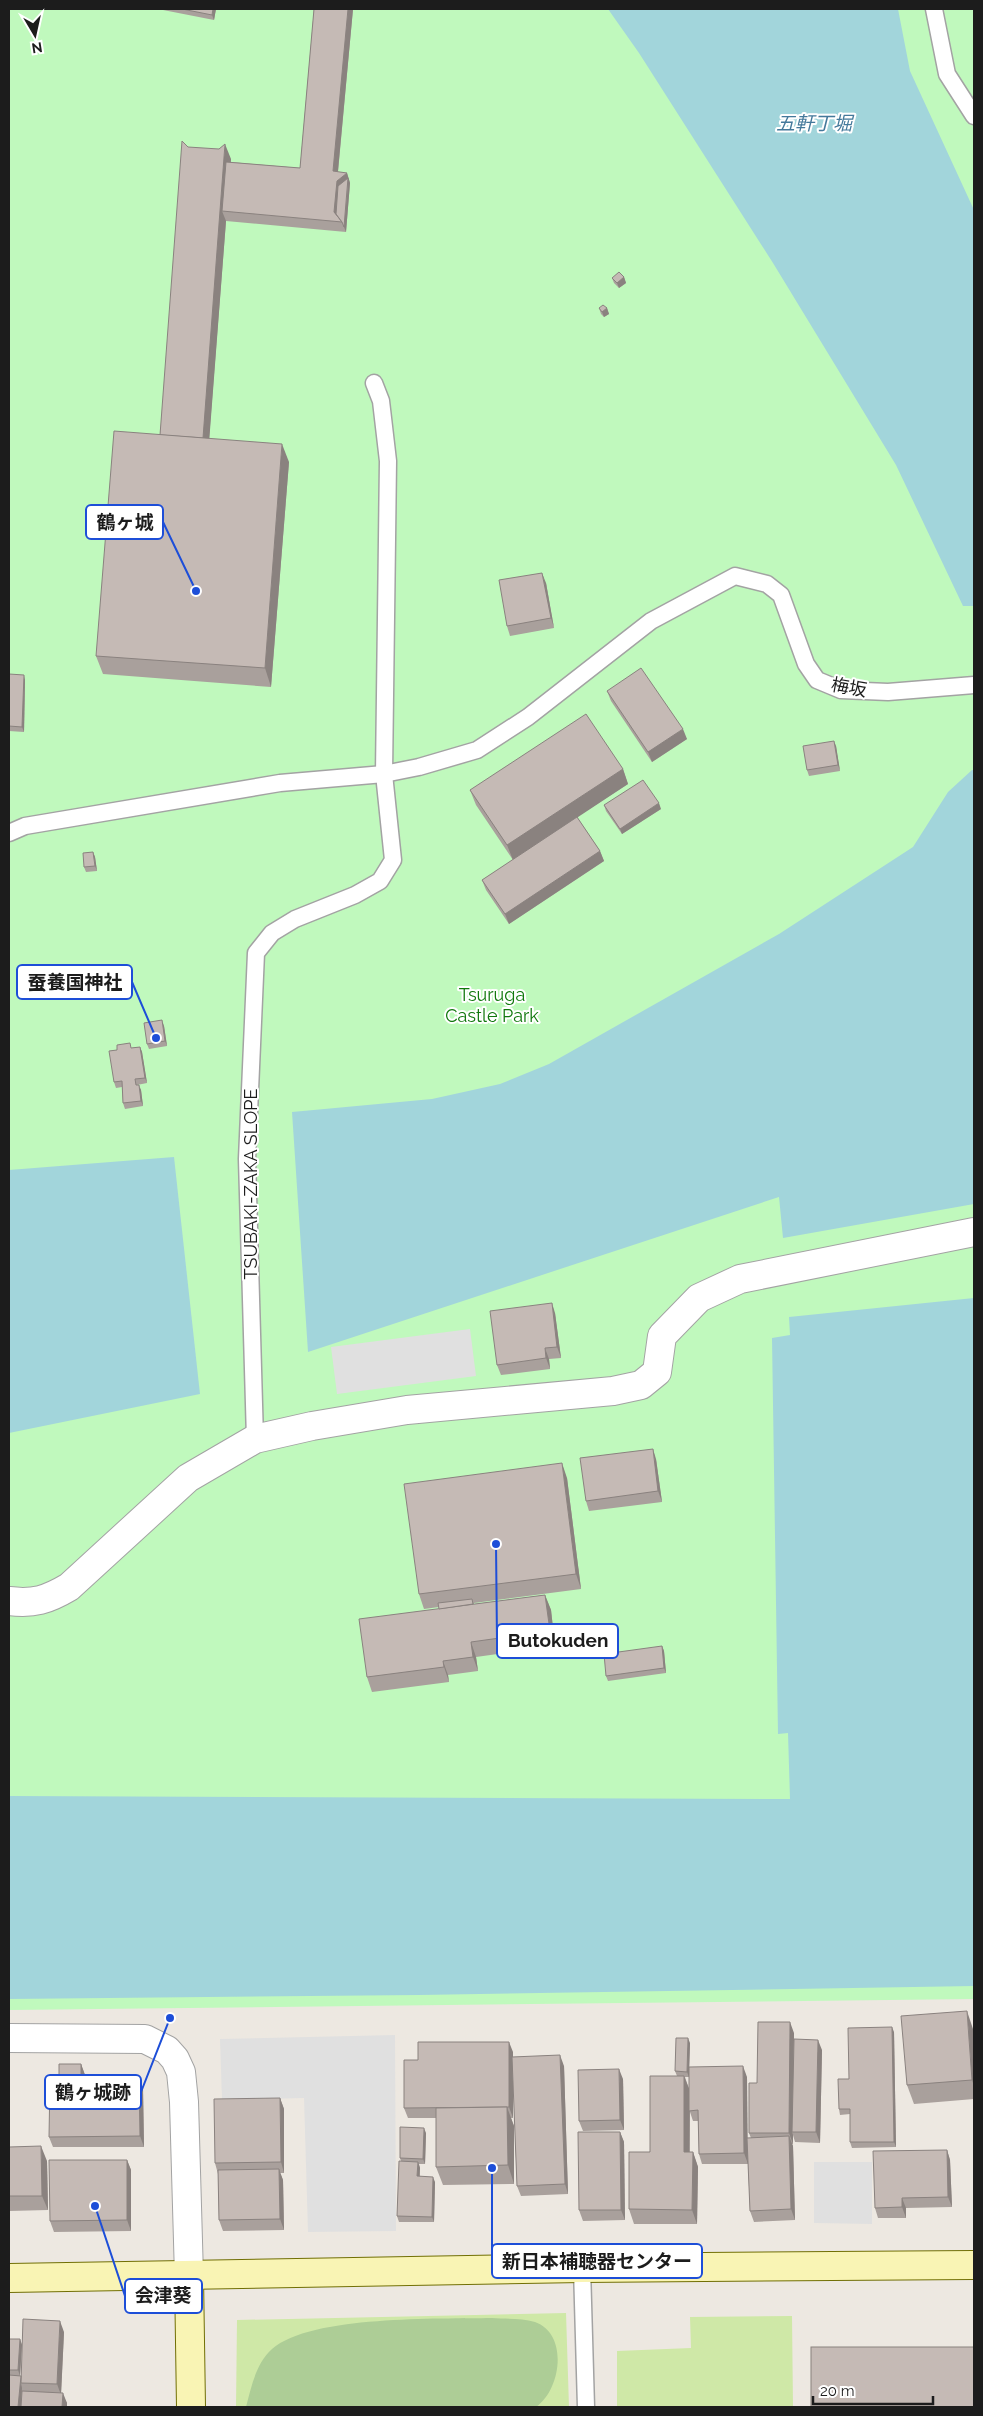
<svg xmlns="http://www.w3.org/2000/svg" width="983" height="2416" font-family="Raleway,'Noto Sans JP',sans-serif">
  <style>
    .grass { fill: #cfe8a7 }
    .forest { fill: #adcd96 }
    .park { fill: #c0f9bd }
    .parking { fill: #e0e0e0 }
    .water { fill: #a2d5db }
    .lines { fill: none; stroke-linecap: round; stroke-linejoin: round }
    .lane-casing { stroke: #a3a3a3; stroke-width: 19 }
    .street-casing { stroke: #a3a3a3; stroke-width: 30 }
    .secondary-casing { stroke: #716f05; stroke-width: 30 }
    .lane { stroke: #fff; stroke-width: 16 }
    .street { stroke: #fff; stroke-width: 28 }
    .secondary { stroke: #f9f4b4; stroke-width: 28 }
    .wall { fill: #a9a09c; fill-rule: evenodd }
    .shaded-wall { fill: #8a827f }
    .building { fill: #c5bab5; stroke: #8a827f }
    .labels { text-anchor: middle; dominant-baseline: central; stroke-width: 4; stroke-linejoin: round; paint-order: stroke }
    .street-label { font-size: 18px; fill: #1c1c1c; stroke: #fff }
    .park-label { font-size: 18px; fill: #10780c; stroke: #fff }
    .water-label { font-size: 19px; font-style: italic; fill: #44799b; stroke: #fff }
    .leader { fill: none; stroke: #1d4ed8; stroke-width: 2 }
    .callout-dot { fill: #1d4ed8; stroke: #fff; stroke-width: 2 }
    .callout { fill: #fff; stroke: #1d4ed8; stroke-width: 2 }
    .callout-label { font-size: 19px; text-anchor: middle; font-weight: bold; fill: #1c1c1c }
  </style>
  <rect width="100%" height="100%" fill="#ede8e1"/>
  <g class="grass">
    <polygon points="566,2313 569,2407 236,2407 237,2320"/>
    <polygon points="792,2316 793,2407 617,2407 617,2351 691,2348 690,2317"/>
  </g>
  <path class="forest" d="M 492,2318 C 505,2319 522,2318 535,2322 C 569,2334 561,2390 536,2407 L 246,2407 C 251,2388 256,2363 272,2349 C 311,2315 440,2319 492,2318 Z"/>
  <polygon class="park" points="9,9 974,9 974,1999 9,2010"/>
  <g class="parking">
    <polygon points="470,1329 476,1376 337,1394 331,1347"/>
    <polygon points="395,2035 396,2231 308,2232 304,2098 222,2100 220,2039"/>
    <polygon points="814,2162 872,2162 872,2224 814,2223"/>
  </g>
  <g class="water">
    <polygon points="608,9 898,9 910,71 974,210 974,606 963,606 896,465 773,263 639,53"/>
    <polygon points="972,770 974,770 974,1204 783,1238 779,1197 308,1352 292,1112 432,1099 500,1084 549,1064 779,934 913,847 948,792"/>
    <polygon points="174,1157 200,1394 9,1433 9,1170"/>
    <polygon points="974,1298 974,1986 419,1995 9,1999 9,1796 790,1799 788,1733 778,1734 772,1338 790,1335 789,1317"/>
  </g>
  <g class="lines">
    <defs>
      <g id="lane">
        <polyline points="934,9 947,74 974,116"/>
        <polyline points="9,833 25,826 280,783 384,774 419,767 477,750 528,717 651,621 735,576 767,584 781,595 806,664 817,680 841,690 888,692 974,685"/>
        <polyline points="255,1439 247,1159 256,953 272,933 295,919 355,895 380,881 393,860 384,774 388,461 381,401 374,383"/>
        <polyline points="582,2268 586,2407"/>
      </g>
      <g id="street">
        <path d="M 9,1601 C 34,1604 47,1600 69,1587 L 188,1478 L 255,1439 L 312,1426 L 407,1410 L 613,1391 L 641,1385 L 657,1372 L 662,1336 L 699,1298 L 740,1279 L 974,1232"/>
        <polyline points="9,2038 145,2039 167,2050 175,2059 181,2072 184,2102 189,2276"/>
      </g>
      <g id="secondary">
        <polyline points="189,2276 191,2407"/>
        <polyline points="9,2278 582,2268 974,2265"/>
      </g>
    </defs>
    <use href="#lane" class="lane-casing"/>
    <use href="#street" class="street-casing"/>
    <use href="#secondary" class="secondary-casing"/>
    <use href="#lane" class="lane"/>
    <use href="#street" class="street"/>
    <use href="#secondary" class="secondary"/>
  </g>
  <g class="wall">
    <polygon points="158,9 216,9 214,20"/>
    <polygon points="314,9 353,9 338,172 347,173 350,183 346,232 226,221 209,439 289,462 271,687 103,674 96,656 160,435 188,147 231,159 231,162 300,168"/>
    <polygon points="624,277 626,283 619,288 614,283 612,278"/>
    <polygon points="599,308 607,308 609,314 604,317 601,314"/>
    <polygon points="546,583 554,628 510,636 507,626"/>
    <polygon points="9,674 25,680 24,732 9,731"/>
    <polygon points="607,691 687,739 652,762 611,701"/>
    <polygon points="836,746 840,771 809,776 807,770"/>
    <polygon points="623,769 628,784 577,817 600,851 604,861 509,924 486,890 482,880 513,860 476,805 470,790"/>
    <polygon points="604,805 661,809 622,834 606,811"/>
    <polygon points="93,852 95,857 97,871 86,872 84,867"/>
    <polygon points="164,1026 167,1046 149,1049 147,1044"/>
    <polygon points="140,1047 142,1052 147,1083 137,1085 141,1090 143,1106 125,1109 123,1103 122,1087 116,1088 114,1082 132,1048"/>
    <polygon points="555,1313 561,1358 549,1359 550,1369 501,1375 497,1365"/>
    <polygon points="656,1459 662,1502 589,1511 586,1501"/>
    <polygon points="567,1478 581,1589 474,1603 474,1604 545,1595 551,1610 555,1646 476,1657 478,1671 448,1675 449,1682 372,1692 367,1677 439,1609 439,1607 424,1609 419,1594"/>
    <polygon points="662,1646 664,1651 666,1673 608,1681 606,1676"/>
    <polygon points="973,2029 974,2040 974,2099 914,2104 907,2085"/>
    <polygon points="894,2032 896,2147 852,2148 850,2142 850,2114 840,2115 839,2109 849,2079"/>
    <path d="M 794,2033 L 793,2064 L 822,2050 L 820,2143 L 795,2142 L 793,2135 L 793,2144 L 792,2144 L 793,2146 L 795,2220 L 754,2222 L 750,2211 L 748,2164 L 702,2164 L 699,2154 L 698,2121 L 693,2121 L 690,2112 L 690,2152 L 693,2152 L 698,2167 L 697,2224 L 634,2224 L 629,2209 L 677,2076 L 675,2071 L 690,2043 L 689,2067 L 747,2077 L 747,2138 L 751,2138 L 749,2133 L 757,2083 ZM 685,2077 L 689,2077 L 689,2089 Z"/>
    <polygon points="513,2052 513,2057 564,2066 568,2194 521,2196 517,2186 513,2077 513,2118 511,2118 514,2126 514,2184 443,2185 436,2167 436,2118 408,2118 404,2108 418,2060"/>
    <polygon points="81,2064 85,2075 85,2079 139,2079 143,2089 144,2147 53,2147 49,2137 59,2079"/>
    <polygon points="623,2079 624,2130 583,2131 579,2121"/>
    <polygon points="280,2098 284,2109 284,2173 280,2173 283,2180 284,2230 223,2231 219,2220 218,2174 215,2163"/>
    <polygon points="620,2132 624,2142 625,2220 583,2221 579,2210"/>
    <polygon points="426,2133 425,2164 419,2164 420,2168 420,2176 435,2182 434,2222 399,2222 397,2216 401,2161 400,2158"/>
    <polygon points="9,2147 47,2161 48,2210 9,2211"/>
    <polygon points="947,2150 950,2160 952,2207 906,2208 906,2218 878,2218 875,2208"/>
    <polygon points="127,2160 131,2170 131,2231 54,2232 50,2221"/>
    <polygon points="64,2332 61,2393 67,2403 67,2407 9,2407 9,2339 20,2339 22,2345 20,2376 21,2376"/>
  </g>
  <g class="shaded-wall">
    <polygon points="213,9 216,9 214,20 212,15"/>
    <polygon points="348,9 353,9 337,181 347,173 350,183 346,232 344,227 348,185 338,220 334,212 333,171"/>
    <polygon points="225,144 231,159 227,211 222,211 226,221 208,456 202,442"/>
    <polygon points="624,277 626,283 619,288 617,283"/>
    <polygon points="607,308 609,314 604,317 602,312"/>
    <polygon points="282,444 289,462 271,687 265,668"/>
    <polygon points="542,573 546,583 554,628 551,618"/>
    <polygon points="24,675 25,680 24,732 22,727"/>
    <polygon points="683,729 687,739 652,762 648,752"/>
    <polygon points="834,741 836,746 840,771 838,765"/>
    <polygon points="623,769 628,784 513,860 507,845"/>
    <polygon points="659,803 661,809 622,834 620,829"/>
    <polygon points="600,851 604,861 509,924 505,914"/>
    <polygon points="93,852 95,857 97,871 95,866"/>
    <polygon points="162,1020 164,1026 167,1046 165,1041"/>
    <polygon points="140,1047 142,1052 147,1083 145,1078"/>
    <polygon points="139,1085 141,1090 143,1106 141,1101"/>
    <polygon points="552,1303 555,1313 561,1358 557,1347"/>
    <polygon points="545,1348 549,1359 550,1369 546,1358"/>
    <polygon points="653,1449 656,1459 662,1502 658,1491"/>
    <polygon points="562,1463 567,1478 581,1589 576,1574"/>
    <polygon points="545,1595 551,1610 555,1646 550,1631"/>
    <polygon points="471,1642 476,1657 478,1671 473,1657"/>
    <polygon points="662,1646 664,1651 666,1673 664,1668"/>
    <polygon points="443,1661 448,1675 449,1682 444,1667"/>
    <polygon points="967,2011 973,2029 974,2040 974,2086 972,2080"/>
    <polygon points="790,2022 794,2033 793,2132 792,2132 793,2135 793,2144 789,2133"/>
    <polygon points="892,2027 894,2032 896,2147 894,2142"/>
    <polygon points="688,2038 690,2043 689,2077 687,2072"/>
    <polygon points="818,2040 822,2050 820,2143 816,2132"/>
    <polygon points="509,2042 513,2052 513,2118 509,2107"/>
    <polygon points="560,2055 564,2066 568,2194 565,2184"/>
    <polygon points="81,2064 85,2075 85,2090 81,2079"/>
    <polygon points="743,2066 747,2077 748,2164 744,2153"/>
    <polygon points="619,2069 623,2079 624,2130 620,2120"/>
    <polygon points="684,2076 690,2091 689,2167 684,2152"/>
    <polygon points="139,2079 143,2089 144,2147 140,2136"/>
    <polygon points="280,2098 284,2109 284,2173 281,2162"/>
    <polygon points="507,2107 514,2126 514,2184 508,2165"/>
    <polygon points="424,2128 426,2133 425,2164 423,2159"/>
    <polygon points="620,2132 624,2142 625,2220 621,2210"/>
    <polygon points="789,2136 793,2146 795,2220 791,2209"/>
    <polygon points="41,2146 47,2161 48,2210 42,2196"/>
    <polygon points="947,2150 950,2160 952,2207 948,2197"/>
    <polygon points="693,2152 698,2167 697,2224 692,2210"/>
    <polygon points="127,2160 131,2170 131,2231 127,2220"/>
    <polygon points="418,2162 420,2168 419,2181 417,2176"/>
    <polygon points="279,2169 283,2180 284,2230 280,2219"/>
    <polygon points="433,2177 435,2182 434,2222 432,2217"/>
    <polygon points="902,2198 906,2208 906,2218 902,2207"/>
    <polygon points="60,2321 64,2332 61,2395 57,2384"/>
    <polygon points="20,2339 22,2345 20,2376 18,2370"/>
    <polygon points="21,2376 21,2383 22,2388 21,2407 18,2407"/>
    <polygon points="63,2393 67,2403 67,2407 62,2407"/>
  </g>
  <g class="building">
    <polygon points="182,9 213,9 212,15"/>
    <polygon points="314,9 348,9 333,171 347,173 337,181 334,212 342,222 222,211 226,162 300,168"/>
    <polygon points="182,141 188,147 219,149 225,144 203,438 160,435"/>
    <polygon points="348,178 344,227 342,222 336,214 338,186"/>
    <polygon points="619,272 624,277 617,283 612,278"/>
    <polygon points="603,305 607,308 602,312 599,308"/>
    <polygon points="114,431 282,444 265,668 96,656"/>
    <polygon points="542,573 551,618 507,626 499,580"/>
    <polygon points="641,668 683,729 648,752 607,691"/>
    <polygon points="9,674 24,675 22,727 9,726"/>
    <polygon points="586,714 623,769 507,845 470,790"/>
    <polygon points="834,741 838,765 807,770 803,746"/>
    <polygon points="643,780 659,803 620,829 604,805"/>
    <polygon points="577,817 600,851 505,914 482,880"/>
    <polygon points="93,852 95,866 84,867 83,853"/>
    <polygon points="162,1020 165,1041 147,1044 144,1023"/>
    <polygon points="130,1043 131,1048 140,1047 145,1078 135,1079 136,1085 139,1085 141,1101 123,1103 122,1081 114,1082 109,1051 117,1050 117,1045"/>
    <polygon points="552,1303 557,1347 545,1348 546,1358 497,1365 490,1311"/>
    <polygon points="653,1449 658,1491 586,1501 580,1458"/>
    <polygon points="562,1463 576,1574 419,1594 404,1484"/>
    <polygon points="545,1595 550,1631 471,1642 473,1657 443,1661 444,1667 367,1677 359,1619"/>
    <polygon points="472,1599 473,1604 439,1609 438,1603"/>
    <polygon points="662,1646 664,1668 606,1676 604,1654"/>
    <polygon points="967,2011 972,2080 907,2085 901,2016"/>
    <polygon points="758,2022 790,2022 789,2133 749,2133 749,2083 757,2083"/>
    <polygon points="892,2027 894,2142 850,2142 850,2109 839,2109 838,2079 849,2079 848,2028"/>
    <polygon points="676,2038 688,2038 687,2072 675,2071"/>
    <polygon points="794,2039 818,2040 816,2132 792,2132"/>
    <polygon points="418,2042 509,2042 509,2107 404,2108 404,2060 418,2060"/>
    <polygon points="560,2055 565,2184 517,2186 512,2057"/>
    <polygon points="59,2064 81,2064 81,2079 139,2079 140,2136 49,2137 50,2079 59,2079"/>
    <polygon points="743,2066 744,2153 699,2154 698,2110 689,2111 689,2067"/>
    <polygon points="619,2069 620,2120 579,2121 578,2070"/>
    <polygon points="650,2076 684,2076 684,2152 693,2152 692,2210 629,2209 629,2152 650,2152"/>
    <polygon points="280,2098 281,2162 215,2163 214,2099"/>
    <polygon points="507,2107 508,2165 436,2167 436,2108"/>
    <polygon points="400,2127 424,2128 423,2159 400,2158"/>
    <polygon points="578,2132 620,2132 621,2210 579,2210"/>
    <polygon points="789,2136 791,2209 750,2211 747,2138"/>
    <polygon points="41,2146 42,2196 9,2196 9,2147"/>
    <polygon points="947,2150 948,2197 902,2198 902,2207 875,2208 873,2151"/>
    <polygon points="49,2160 127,2160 127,2220 50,2221"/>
    <polygon points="399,2161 418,2162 417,2176 433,2177 432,2217 397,2216"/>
    <polygon points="279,2169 280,2219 219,2220 218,2170"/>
    <polygon points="23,2319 60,2321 57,2384 21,2383"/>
    <polygon points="9,2339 20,2339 18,2370 9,2370"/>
    <rect x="811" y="2347" width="163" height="60"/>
    <polygon points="9,2375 21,2376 18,2407 9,2407"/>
    <polygon points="22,2391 63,2393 62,2407 21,2407"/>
  </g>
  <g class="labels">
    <g class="street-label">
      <text transform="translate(849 687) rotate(10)">梅坂</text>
      <text transform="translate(250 1184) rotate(-90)">TSUBAKI-ZAKA SLOPE</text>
    </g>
    <g class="park-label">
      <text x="492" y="994">Tsuruga<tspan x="492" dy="21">Castle Park</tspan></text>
    </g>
    <g class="water-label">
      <text x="814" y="123">五軒丁堀</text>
    </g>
  </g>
  <path class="leader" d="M196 591L163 522M156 1038L132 982M496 1544L497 1641M170 2018L141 2092M492 2168L492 2261M95 2206L125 2296"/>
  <g class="callout-dot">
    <circle cx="196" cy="591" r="5"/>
    <circle cx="156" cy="1038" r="5"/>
    <circle cx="496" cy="1544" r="5"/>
    <circle cx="170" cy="2018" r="5"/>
    <circle cx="492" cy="2168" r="5"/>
    <circle cx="95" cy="2206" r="5"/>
  </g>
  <g class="callout">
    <rect x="86" y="505" width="77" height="34" rx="5"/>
    <rect x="17" y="965" width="115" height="34" rx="5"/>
    <rect x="497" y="1624" width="121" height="34" rx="5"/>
    <rect x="45" y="2075" width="96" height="34" rx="5"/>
    <rect x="492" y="2244" width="210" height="34" rx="5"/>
    <rect x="125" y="2279" width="77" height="34" rx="5"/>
  </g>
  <g class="callout-label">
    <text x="125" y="529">鶴ヶ城</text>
    <text x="75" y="989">蚕養国神社</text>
    <text x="558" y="1647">Butokuden</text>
    <text x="93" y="2099">鶴ヶ城跡</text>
    <text x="597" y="2268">新日本補聴器センター</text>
    <text x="163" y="2302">会津葵</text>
  </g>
  <rect width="983" height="2416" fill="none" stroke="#1c1c1c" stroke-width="20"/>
  <g transform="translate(35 35) rotate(171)" stroke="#ffffff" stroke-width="4" paint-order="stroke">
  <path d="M0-4L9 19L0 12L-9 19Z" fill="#1c1c1c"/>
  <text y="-8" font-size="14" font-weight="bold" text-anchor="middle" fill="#1c1c1c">N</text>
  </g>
  <path d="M813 2396v8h120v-8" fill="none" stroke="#1c1c1c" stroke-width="2.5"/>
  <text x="820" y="2396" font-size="15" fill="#1c1c1c" stroke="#ffffff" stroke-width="4" paint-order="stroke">20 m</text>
</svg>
